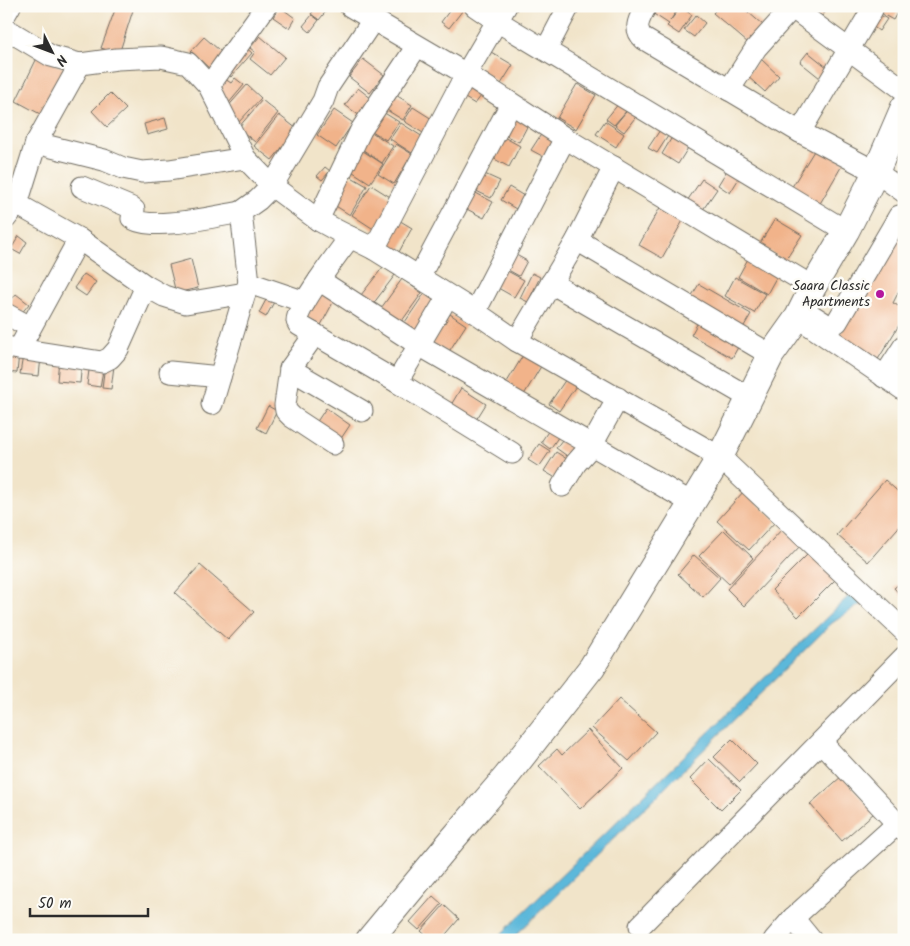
<svg xmlns="http://www.w3.org/2000/svg" width="910" height="946" font-family="Kalam,sans-serif">
  <style>
    .water { fill: #5cb8da; stroke: #447282 }
    .building { fill: #f1b38a }
    .lines { fill: none; stroke-linecap: round; stroke-linejoin: round }
    .minor-casing { stroke: #706c62; stroke-width: 23 }
    .major-casing { stroke: #706c62; stroke-width: 28 }
    .minor { stroke: #fff; stroke-width: 21 }
    .major { stroke: #fff; stroke-width: 26 }
    .poi-dot { fill: #b5179e; stroke: #fdfcf7; stroke-width: 2 }
    .labels { text-anchor: middle; dominant-baseline: central; stroke-width: 5; stroke-linejoin: round; paint-order: stroke }
    .poi-label { font-size: 14px; fill: #2b2b2b; stroke: #fdfcf7; text-anchor: end }
  </style>
  <rect width="100%" height="100%" fill="#fdfcf7"/>
  <filter id="ink" filterUnits="userSpaceOnUse"><feTurbulence type="fractalNoise" baseFrequency=".02" numOctaves="2"/><feDisplacementMap in="SourceGraphic" scale="10" xChannelSelector="R" yChannelSelector="G"/><feConvolveMatrix kernelMatrix="1 2 1 2 8 2 1 2 1" color-interpolation-filters="sRGB"/></filter>
  <filter id="wash" filterUnits="userSpaceOnUse"><feTurbulence type="fractalNoise" baseFrequency=".0096" numOctaves="4" result="noise"/><feDisplacementMap in="SourceGraphic" scale="20" xChannelSelector="R" yChannelSelector="G"/><feGaussianBlur stdDeviation="1.12" result="paint"/><feColorMatrix in="noise" values="0 0 0 0 0 0 0 0 0 0 0 0 0 0 0 0 0 1.4 0 .05"/><feComposite in="paint" operator="in"/></filter>
  <g filter="url(#wash)">
    <rect width="100%" height="100%" fill="#f1e4c9"/>
    <polygon class="water" points="855,590 867,600 832,623 511,940 495,940"/>
    <g id="blocks">
      <g class="building">
        <polygon points="317,6 322,6 327,10 319,20 311,14"/>
        <polygon points="453,6 466,6 449,28 441,22"/>
        <polygon points="652,6 679,7 670,21 681,7 692,15 679,34 667,26 669,24 649,11"/>
        <polygon points="719,6 741,6 763,25 748,43 713,13"/>
        <polygon points="804,6 829,6 821,18"/>
        <polygon points="877,6 901,6 893,20 875,10"/>
        <polygon points="116,7 134,7 119,54 101,48"/>
        <polygon points="280,7 295,18 289,28 273,17"/>
        <polygon points="875,12 887,19 879,31 867,22"/>
        <polygon points="312,15 319,20 310,32 303,26"/>
        <polygon points="696,15 705,23 694,37 684,30"/>
        <polygon points="260,36 285,57 270,75 250,59 255,52 250,48"/>
        <polygon points="204,37 226,56 212,71 191,51"/>
        <polygon points="243,45 252,53 231,77 222,70"/>
        <polygon points="491,52 513,65 501,84 480,71"/>
        <polygon points="808,52 828,68 820,78 800,62"/>
        <polygon points="38,56 65,69 42,115 16,101"/>
        <polygon points="363,59 384,75 370,93 349,77"/>
        <polygon points="761,59 779,76 765,92 746,75"/>
        <polygon points="235,78 244,85 228,104 217,89 225,79 231,83"/>
        <polygon points="577,84 596,95 576,129 557,118"/>
        <polygon points="247,85 261,98 238,123 225,110"/>
        <polygon points="467,86 481,96 475,104 460,95"/>
        <polygon points="358,88 377,103 364,119 345,105"/>
        <polygon points="391,92 412,105 403,120 382,107"/>
        <polygon points="110,93 126,109 107,127 92,111"/>
        <polygon points="262,100 278,113 255,142 238,128"/>
        <polygon points="620,102 628,109 614,125 606,119"/>
        <polygon points="413,107 432,119 423,133 404,121"/>
        <polygon points="630,107 638,114 624,132 615,125"/>
        <polygon points="378,109 399,122 386,140 366,127"/>
        <polygon points="334,110 353,123 336,148 317,135"/>
        <polygon points="511,113 529,123 519,142 500,133"/>
        <polygon points="279,115 297,129 272,160 254,146"/>
        <polygon points="165,118 168,129 147,135 144,124"/>
        <polygon points="605,121 624,134 616,147 596,134"/>
        <polygon points="401,123 423,137 412,153 390,139"/>
        <polygon points="662,127 670,133 657,153 648,148"/>
        <polygon points="370,131 393,146 382,163 359,147"/>
        <polygon points="542,133 554,140 544,157 531,150"/>
        <polygon points="674,134 691,143 678,164 662,154"/>
        <polygon points="500,135 520,146 509,167 489,156"/>
        <polygon points="396,144 412,154 394,184 378,174"/>
        <polygon points="817,146 844,162 818,207 790,190"/>
        <polygon points="363,151 383,164 370,183 350,170"/>
        <polygon points="325,167 330,171 322,180 317,176"/>
        <polygon points="729,167 741,175 730,193 718,185"/>
        <polygon points="478,171 500,181 491,198 470,188"/>
        <polygon points="348,175 367,186 350,215 331,203"/>
        <polygon points="702,179 717,189 702,211 687,201"/>
        <polygon points="371,185 395,200 375,230 352,215"/>
        <polygon points="509,187 524,196 516,209 501,200"/>
        <polygon points="470,190 493,202 484,218 461,206"/>
        <polygon points="662,204 685,217 662,258 639,245"/>
        <polygon points="397,219 412,228 399,252 383,244"/>
        <polygon points="775,219 802,235 785,261 759,245"/>
        <polygon points="904,220 904,286 902,285 893,303 904,309 904,317 877,361 838,338"/>
        <polygon points="19,236 27,242 20,254 11,249"/>
        <polygon points="509,251 527,261 519,276 501,266"/>
        <polygon points="749,257 778,274 767,294 738,277"/>
        <polygon points="191,259 198,288 176,293 169,265"/>
        <polygon points="383,267 395,275 373,304 361,295"/>
        <polygon points="500,267 524,280 514,297 491,284"/>
        <polygon points="532,273 540,277 528,302 520,298"/>
        <polygon points="84,274 96,282 86,296 74,288"/>
        <polygon points="735,277 765,294 754,313 725,296"/>
        <polygon points="402,279 422,293 399,325 379,311"/>
        <polygon points="699,284 751,314 740,333 688,302"/>
        <polygon points="323,287 337,295 321,325 306,317"/>
        <polygon points="16,294 29,304 21,314 8,304"/>
        <polygon points="424,294 437,303 416,334 403,325"/>
        <polygon points="267,298 274,302 266,317 259,313"/>
        <polygon points="450,314 466,325 448,353 432,343"/>
        <polygon points="701,317 742,340 732,358 691,335"/>
        <polygon points="6,352 19,353 17,373 6,372"/>
        <polygon points="525,352 543,363 522,398 504,387"/>
        <polygon points="23,355 41,357 39,376 20,374"/>
        <polygon points="59,359 82,361 80,383 57,381"/>
        <polygon points="90,363 104,365 100,387 87,385"/>
        <polygon points="105,365 114,366 111,389 102,388"/>
        <polygon points="566,379 576,386 559,411 549,404"/>
        <polygon points="461,388 486,404 476,420 451,405"/>
        <polygon points="268,406 277,411 266,433 257,428"/>
        <polygon points="326,408 350,425 338,443 314,426"/>
        <polygon points="551,427 561,433 550,449 541,442"/>
        <polygon points="565,436 579,445 570,458 556,448"/>
        <polygon points="539,444 550,451 539,467 528,460"/>
        <polygon points="556,452 570,461 559,480 544,471"/>
        <polygon points="885,480 904,497 904,521 868,562 837,535"/>
        <polygon points="744,491 776,521 749,550 717,521"/>
        <polygon points="783,528 801,545 744,606 727,589"/>
        <polygon points="724,530 753,558 729,584 699,556"/>
        <polygon points="811,551 837,578 798,617 772,590"/>
        <polygon points="694,555 720,578 703,597 678,574"/>
        <polygon points="200,565 254,612 228,640 175,593"/>
        <polygon points="904,580 904,599 894,588"/>
        <polygon points="619,699 656,732 629,761 592,728"/>
        <polygon points="588,730 623,768 580,809 539,766 557,749 562,755"/>
        <polygon points="732,739 757,764 740,782 714,757"/>
        <polygon points="709,759 741,790 721,810 690,779"/>
        <polygon points="842,776 874,813 842,841 810,804"/>
        <polygon points="433,896 442,904 419,930 410,922"/>
        <polygon points="444,905 459,919 441,940 431,940 421,931"/>
      </g>
    </g>
  </g>
  <g filter="url(#ink)">
    <use href="#blocks" fill-opacity="0" stroke="#706c62" stroke-width="1"/>
    <g class="lines">
      <defs>
        <g id="minor">
          <polyline points="350,6 466,74 565,138 813,287"/>
          <polyline points="475,6 497,21 846,231"/>
          <path d="M 646,6 C 640,18 632,28 644,39 L 800,132 L 876,172 L 904,192"/>
          <polyline points="790,6 904,90"/>
          <polyline points="6,13 10,6"/>
          <polyline points="6,29 51,56 80,64 117,59 161,57 188,63 209,86 245,158 272,186 318,220 338,231 374,249 475,312 517,341 720,457 904,631"/>
          <polyline points="546,50 569,6"/>
          <polyline points="209,86 266,6"/>
          <polyline points="729,90 756,48 792,8"/>
          <polyline points="800,132 872,10 872,6"/>
          <polyline points="36,143 104,160 123,168 142,172 169,170 245,158"/>
          <path d="M 82,187 L 130,207 L 134,210 L 132,218 C 150,232 217,216 241,212"/>
          <polyline points="6,198 79,239 146,286 164,296 186,303 245,293 249,283 305,302"/>
          <polyline points="6,218 17,204 36,143 80,64"/>
          <polyline points="318,220 361,130 417,46"/>
          <path d="M 350,237 C 341,249 295,310 297,321 C 297,322 298,323 299,325 L 397,382 L 512,453"/>
          <polyline points="577,240 771,355"/>
          <polyline points="374,249 466,74 506,6"/>
          <polyline points="419,277 511,104"/>
          <polyline points="319,280 419,345 692,503"/>
          <polyline points="249,283 241,212 258,200 272,186 323,101 328,87 373,20"/>
          <polyline points="551,283 750,398"/>
          <polyline points="802,309 827,325 832,325 837,322 899,216 904,215"/>
          <polyline points="475,312 565,138"/>
          <polyline points="6,314 30,327"/>
          <polyline points="808,324 904,390"/>
          <polyline points="315,334 290,369 285,405 286,411 292,417 333,444"/>
          <polyline points="517,341 577,240 614,167"/>
          <polyline points="6,347 102,362 110,358 118,349 146,286"/>
          <polyline points="19,349 79,239"/>
          <polyline points="290,369 362,411"/>
          <polyline points="170,372 220,377"/>
          <polyline points="884,377 904,346"/>
          <polyline points="397,382 448,296"/>
          <polyline points="212,404 245,293"/>
          <polyline points="562,486 576,463 592,445 618,398"/>
          <polyline points="821,742 904,831"/>
          <polyline points="793,918 811,940"/>
          <polyline points="640,926 904,657"/>
          <polyline points="774,940 793,918 897,824"/>
        </g>
        <polyline id="major" points="369,940 452,840 506,777 592,667 720,457 771,355 798,317 813,287 846,231 876,172 904,107"/>
      </defs>
      <use href="#minor" class="minor-casing"/>
      <use href="#major" class="major-casing"/>
      <use href="#minor" class="minor"/>
      <use href="#major" class="major"/>
    </g>
  </g>
  <circle class="poi-dot" cx="880" cy="294" r="5"/>
  <g class="labels">
    <g class="poi-label">
      <text x="870" y="286">Saara Classic<tspan x="870" dy="16">Apartments</tspan></text>
    </g>
  </g>
  <rect width="910" height="946" fill="none" stroke="#fdfcf7" stroke-width="25"/>
  <g transform="translate(52 52) rotate(132)" stroke="#fdfcf7" stroke-width="4" paint-order="stroke">
  <path d="M0-4L9 19L0 12L-9 19Z" fill="#2b2b2b"/>
  <text y="-8" font-size="14" font-weight="bold" text-anchor="middle" fill="#2b2b2b">N</text>
  </g>
  <path d="M30 908v8h118v-8" fill="none" stroke="#2b2b2b" stroke-width="2.5"/>
  <text x="38" y="908" font-size="15" fill="#2b2b2b" stroke="#fdfcf7" stroke-width="4" paint-order="stroke">50 m</text>
</svg>
